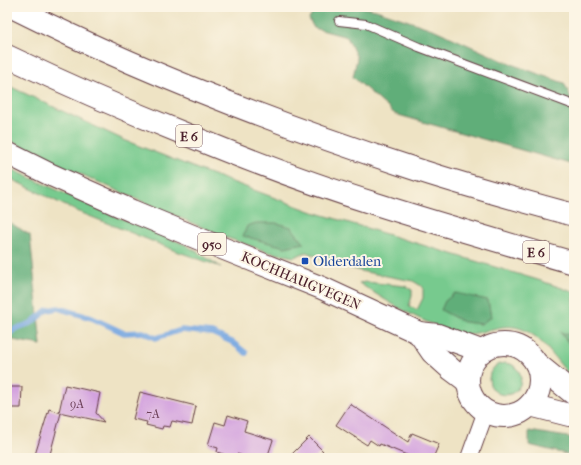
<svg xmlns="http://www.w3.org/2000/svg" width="581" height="465" font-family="'IM FELL French Canon',serif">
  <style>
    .green { fill: #77ca8e; stroke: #60745c }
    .forest { fill: #61ae79; stroke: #566652 }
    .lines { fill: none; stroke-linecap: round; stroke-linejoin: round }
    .stream { stroke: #77a7e1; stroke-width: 5.5 }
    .building { fill: #d3a2df }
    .lane-casing { stroke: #633c42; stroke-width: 10 }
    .street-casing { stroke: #633c42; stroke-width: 18 }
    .primary-casing { stroke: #633c42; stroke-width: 24 }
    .highway-casing { stroke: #633c42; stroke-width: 24 }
    .lane { stroke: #fff; stroke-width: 8 }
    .street { stroke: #fff; stroke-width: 16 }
    .primary { stroke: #fff; stroke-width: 22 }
    .highway { stroke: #fff; stroke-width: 22 }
    .transit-dot { fill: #1a4fb4; stroke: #fcf5e5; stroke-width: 1.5 }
    .labels { text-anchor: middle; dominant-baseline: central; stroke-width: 4; stroke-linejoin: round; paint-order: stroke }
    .number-label { font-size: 12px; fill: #6c4058 }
    .shield { fill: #fcf5e5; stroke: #7f5f63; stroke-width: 1 }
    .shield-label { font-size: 13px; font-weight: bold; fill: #4a1f2b }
    .transit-label { font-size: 14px; fill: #164399; stroke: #fcf5e5; text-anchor: start }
    .street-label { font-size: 14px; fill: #4a1f2b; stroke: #fcf5e5 }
  </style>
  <rect width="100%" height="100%" fill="#fcf5e5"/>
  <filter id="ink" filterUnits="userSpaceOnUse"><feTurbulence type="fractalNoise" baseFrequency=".025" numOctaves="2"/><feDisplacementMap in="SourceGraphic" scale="8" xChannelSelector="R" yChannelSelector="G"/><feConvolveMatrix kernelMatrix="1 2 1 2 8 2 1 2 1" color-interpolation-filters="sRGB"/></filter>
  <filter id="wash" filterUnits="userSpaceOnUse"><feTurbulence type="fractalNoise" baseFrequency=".012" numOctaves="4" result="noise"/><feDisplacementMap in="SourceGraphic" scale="16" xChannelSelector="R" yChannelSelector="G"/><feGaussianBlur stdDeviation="0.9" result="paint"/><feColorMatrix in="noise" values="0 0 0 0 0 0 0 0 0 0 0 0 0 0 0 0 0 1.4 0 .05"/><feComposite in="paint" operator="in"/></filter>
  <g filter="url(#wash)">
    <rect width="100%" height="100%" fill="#eee3c4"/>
    <g class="green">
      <path d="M 7,85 L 124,140 L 200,170 L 310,211 L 538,280 L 574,292 L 574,336 L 561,333 L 574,350 L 574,379 C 559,366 546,342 530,333 C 502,316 484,339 456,333 C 451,332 445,329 439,327 C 410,316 385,300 359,283 L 366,282 L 405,286 L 412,290 L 412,296 L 409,306 L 417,310 L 423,298 L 423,287 L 413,281 L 360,271 L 335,263 L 306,252 L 294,257 L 268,252 L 225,237 L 143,202 L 45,158 L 7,139 Z"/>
      <polygon points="7,167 105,212 186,245 221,267 179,252 72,209 7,177"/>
      <circle cx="505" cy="379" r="16"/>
    </g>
    <g class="forest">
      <polygon points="317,7 361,7 376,10 435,30 508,63 564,83 574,104 574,165 395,114 353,77 357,58 347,37 314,28 309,19"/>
      <polygon points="7,221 30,235 41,345 7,339"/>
      <polygon points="256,223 276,223 291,227 304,243 285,247 243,236 247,226"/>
      <polygon points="455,293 488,300 491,317 481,324 463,322 441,310 445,301"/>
      <polygon points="560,332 574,336 574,350"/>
      <polygon points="529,431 574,438 574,456 529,445"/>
    </g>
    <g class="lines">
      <polyline class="stream" points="7,336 15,329 31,323 47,310 58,308 92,318 124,333 143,332 156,338 181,330 212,333 232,342 246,353"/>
    </g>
    <g id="blocks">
      <g class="building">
        <polygon points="65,385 100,393 96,413 104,422 59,412"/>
        <polygon points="7,387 22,387 21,408 7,408"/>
        <polygon points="140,392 196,406 192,425 172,421 170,427 163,426 162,429 146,425 147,422 133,419"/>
        <polygon points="350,404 408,442 412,433 439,444 433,458 414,458 380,444 379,446 370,440 367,445 336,425"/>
        <polygon points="49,409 61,413 49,458 34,458"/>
        <polygon points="228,415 247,421 244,431 273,440 267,458 250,458 237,454 235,458 217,452 218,448 208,445 215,422 225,425"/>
        <polygon points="309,437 323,451 315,458 288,458"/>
      </g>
    </g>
  </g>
  <g filter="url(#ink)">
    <use href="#blocks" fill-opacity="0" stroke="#633c42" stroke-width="1"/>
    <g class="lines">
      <defs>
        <polyline id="lane" points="339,21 366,24 419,47 574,105"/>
        <polyline id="street" points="469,458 486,411"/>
        <g id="primary">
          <polyline points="7,153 49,174 132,211 207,242 322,288 419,333 438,335 481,351"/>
          <polyline points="419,333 432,352 452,370 468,382"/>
          <circle cx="504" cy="380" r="36"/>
          <polyline points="536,363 574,394"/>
          <polyline points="530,405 569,415 574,415"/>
        </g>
        <g id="highway">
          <path d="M 12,7 C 140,71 274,123 409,167 C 463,185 519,200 574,215"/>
          <path d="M 7,56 C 65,84 125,110 185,134 C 248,160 311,184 376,204 C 442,225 508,244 574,263"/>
        </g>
      </defs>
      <use href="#lane" class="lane-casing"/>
      <use href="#street" class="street-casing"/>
      <use href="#primary" class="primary-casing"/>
      <use href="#highway" class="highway-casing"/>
      <use href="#lane" class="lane"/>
      <use href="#street" class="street"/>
      <use href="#primary" class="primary"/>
      <use href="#highway" class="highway"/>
    </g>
  </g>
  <rect class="transit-dot" x="301" y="257" width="8" height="8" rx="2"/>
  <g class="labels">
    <g class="number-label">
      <text x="77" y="404">9A</text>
      <text x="153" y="414">7A</text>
    </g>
    <g class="shield">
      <rect x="176" y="125" width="26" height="22" rx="3"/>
      <rect x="198" y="233" width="28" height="22" rx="3"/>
      <rect x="523" y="241" width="26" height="22" rx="3"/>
    </g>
    <g class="shield-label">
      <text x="189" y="136">E 6</text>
      <text x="212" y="244">950</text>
      <text x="536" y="252">E 6</text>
    </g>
    <g class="transit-label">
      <text x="313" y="261">Olderdalen</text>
    </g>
    <g class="street-label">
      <text transform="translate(301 281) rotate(23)">KOCHHAUGVEGEN</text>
    </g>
  </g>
  <rect width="581" height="465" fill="none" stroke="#fcf5e5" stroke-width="24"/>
</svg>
